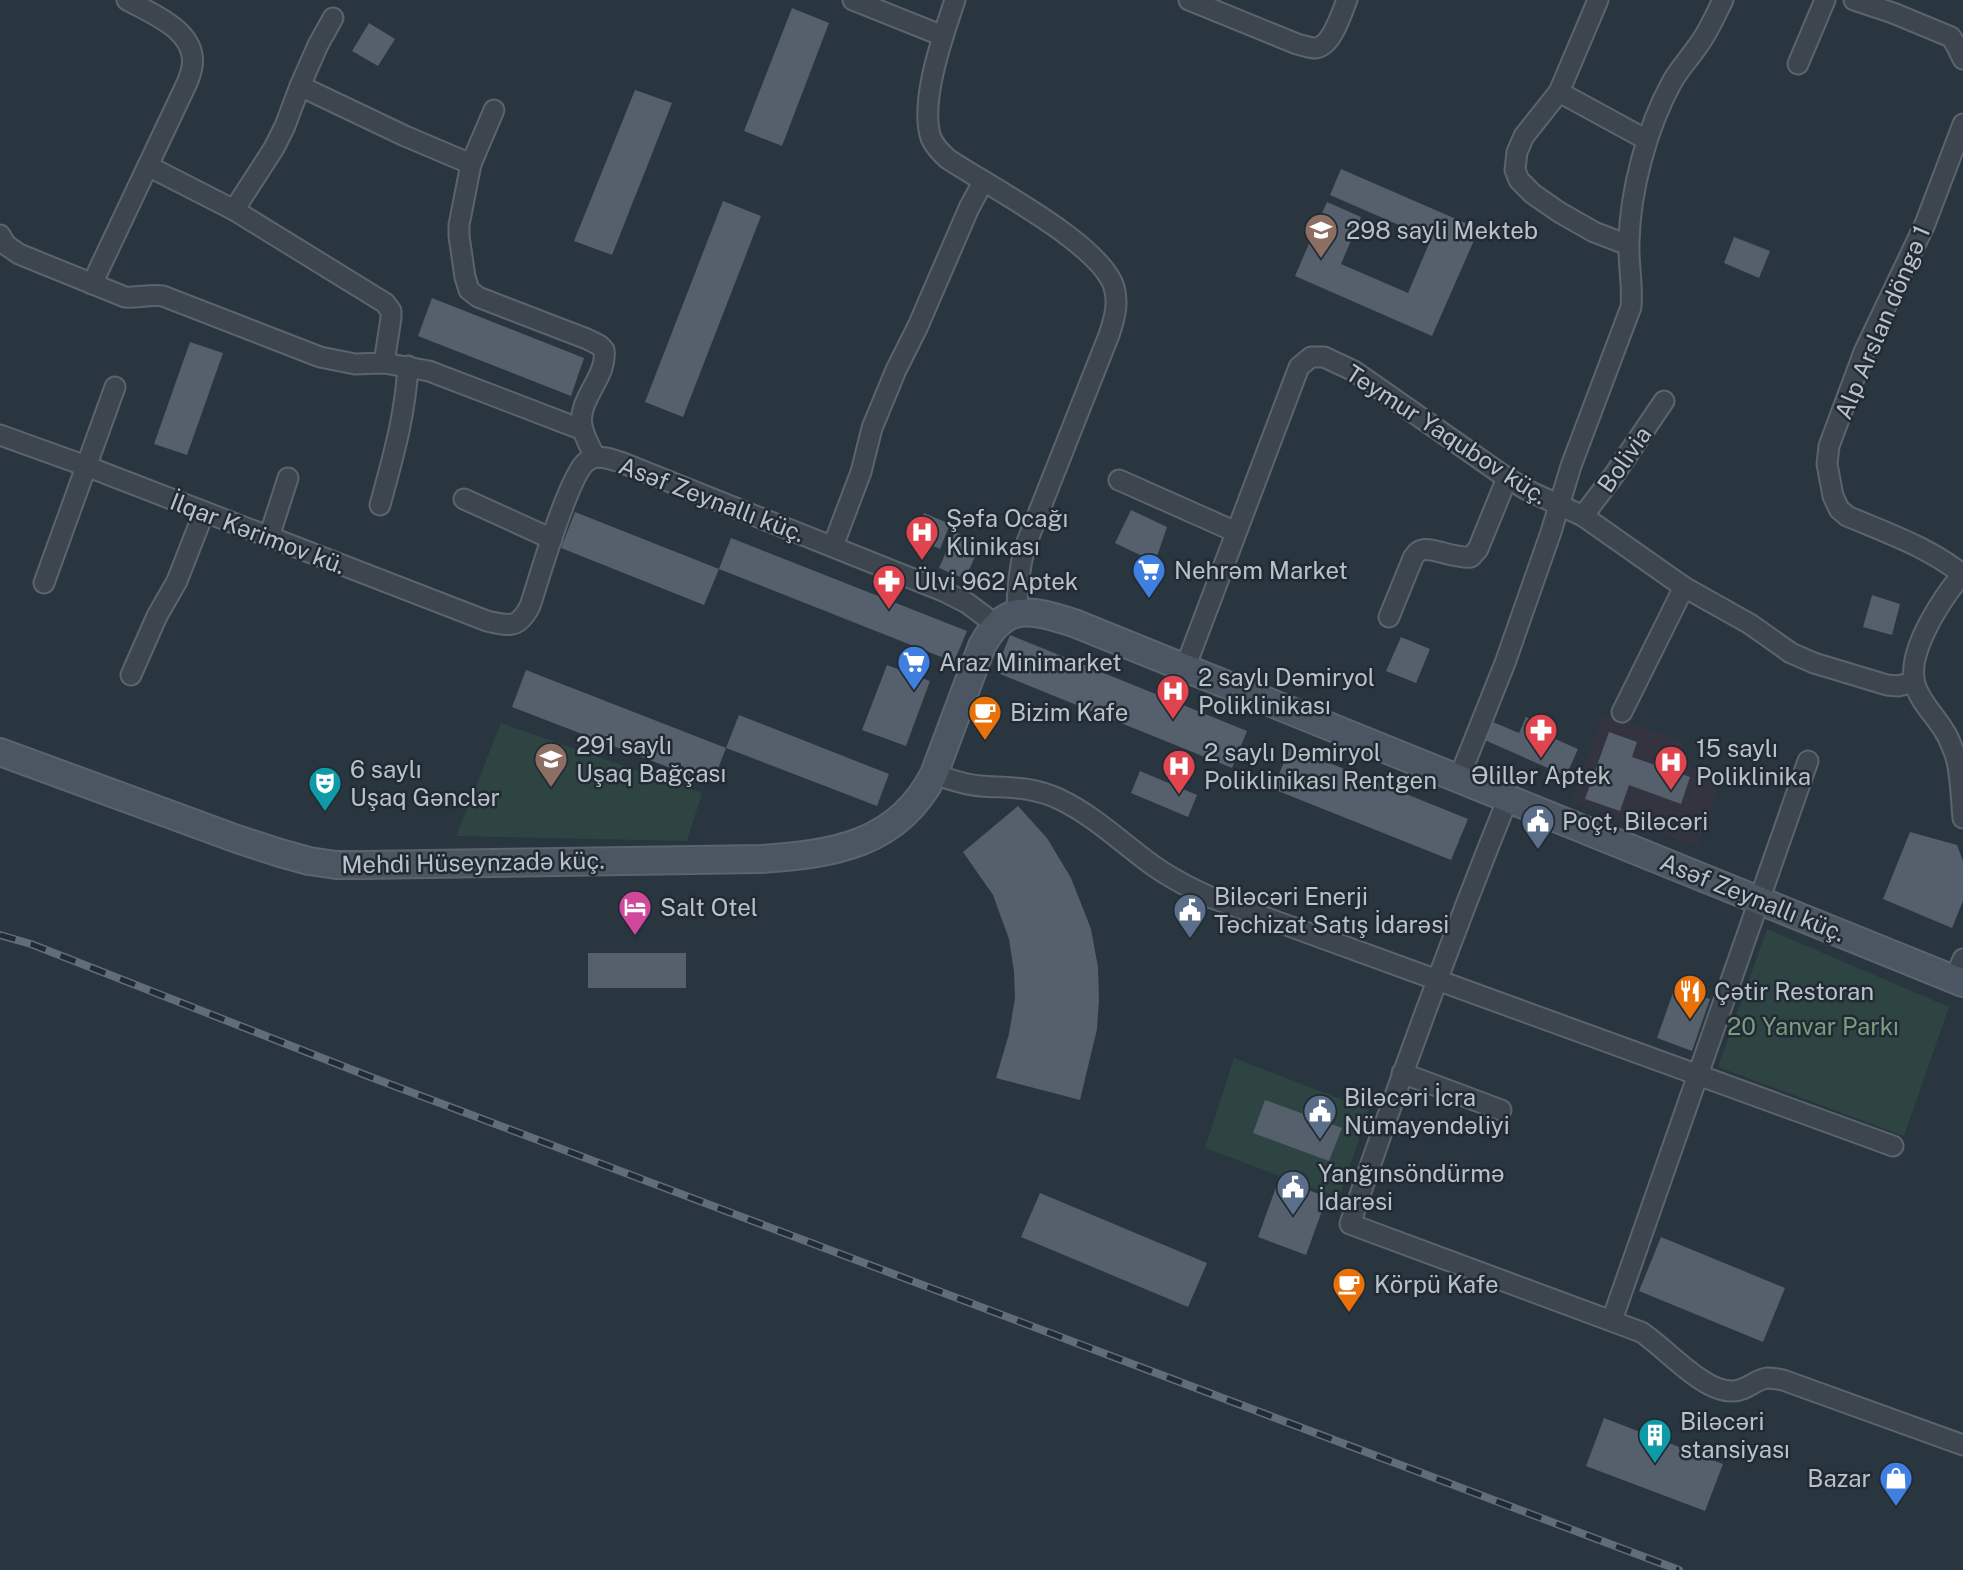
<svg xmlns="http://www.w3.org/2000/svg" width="1963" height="1570" font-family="'Public Sans',sans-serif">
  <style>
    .medical { fill: #343441 }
    .green { fill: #2e4442 }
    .building { fill: #55606c }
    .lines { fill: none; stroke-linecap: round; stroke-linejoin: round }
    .street-casing { stroke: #5b646c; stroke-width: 23 }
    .secondary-casing { stroke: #5b646c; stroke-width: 30 }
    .street { stroke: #3d464f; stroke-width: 19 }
    .secondary { stroke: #4b5662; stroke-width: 26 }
    .rail-casing { stroke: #616d78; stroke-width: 8 }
    .rail { stroke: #222b34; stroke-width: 5; stroke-dasharray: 16; stroke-linecap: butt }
    .labels { text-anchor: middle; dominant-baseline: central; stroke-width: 5; stroke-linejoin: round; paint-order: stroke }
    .poi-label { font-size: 24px; fill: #b9c1c9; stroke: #222b34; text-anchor: start }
    .street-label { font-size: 24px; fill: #b9c1c9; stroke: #222b34 }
    .park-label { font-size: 24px; fill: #7a9d7f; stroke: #222b34 }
  </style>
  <rect width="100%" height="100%" fill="#29353f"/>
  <polygon class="medical" points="1602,714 1683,741 1678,760 1721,781 1697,847 1572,802"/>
  <g class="green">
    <polygon points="501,723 702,793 687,841 456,836"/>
    <polygon points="1767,929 1949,1007 1904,1136 1718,1067"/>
    <polygon points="1234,1058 1369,1110 1339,1198 1205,1148"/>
  </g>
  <g class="building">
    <polygon points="792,8 829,23 782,146 744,131"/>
    <polygon points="369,23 395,39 378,66 352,51"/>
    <polygon points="635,90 672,103 612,255 574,241"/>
    <polygon points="1341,169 1479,229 1432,336 1295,276 1327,202 1361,217 1341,264 1408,293 1431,239 1330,195"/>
    <polygon points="723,201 761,216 683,417 645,402"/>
    <polygon points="1734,237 1770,251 1759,278 1724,263"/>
    <polygon points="432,298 584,358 571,396 418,336"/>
    <polygon points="190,342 223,353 187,455 154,444"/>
    <polygon points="1131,510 1167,527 1156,559 1140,555 1115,543"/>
    <polygon points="575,512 719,569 704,605 561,548"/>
    <polygon points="924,513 950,524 940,549 913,537"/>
    <polygon points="955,532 981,543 965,579 939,568"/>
    <polygon points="731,538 967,631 954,662 719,569"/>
    <polygon points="1872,595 1900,604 1892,635 1863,627"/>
    <polygon points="1010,635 1247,731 1232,768 995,672"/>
    <polygon points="1401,637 1430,649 1416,683 1386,671"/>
    <polygon points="887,665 930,681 906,746 862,730"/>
    <polygon points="526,670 726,748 712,784 512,707"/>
    <polygon points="739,715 889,774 877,806 726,748"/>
    <polygon points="1526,717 1550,727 1546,735 1578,749 1566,776 1480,738 1488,720 1519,733"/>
    <polygon points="1609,732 1637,742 1632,757 1690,777 1681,804 1629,785 1620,811 1585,799"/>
    <polygon points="1290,747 1468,819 1451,860 1273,789"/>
    <polygon points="1140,771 1197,795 1188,817 1131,793"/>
    <polygon points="1018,806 1047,838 1071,878 1091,929 1098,967 1099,1000 1097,1029 1080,1100 996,1078 1009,1034 1015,998 1014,972 1009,939 993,895 963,852"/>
    <polygon points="1910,832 1957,845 1963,861 1963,901 1952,928 1883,899"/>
    <rect x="588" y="953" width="98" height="35"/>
    <polygon points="1675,987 1710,999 1692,1051 1657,1038"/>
    <polygon points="1265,1100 1342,1128 1329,1161 1253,1133"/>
    <polygon points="1279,1179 1327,1197 1306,1255 1258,1237"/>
    <polygon points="1040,1193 1207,1263 1188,1307 1021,1237"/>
    <polygon points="1661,1237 1785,1288 1763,1342 1639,1291"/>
    <polygon points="1604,1418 1723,1464 1705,1511 1586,1466"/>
  </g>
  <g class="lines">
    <defs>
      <g id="street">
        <polyline points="853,0 943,36"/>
        <path d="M 955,0 C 943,36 919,102 931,138 C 935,147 941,153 948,159 C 988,186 1100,243 1114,287 C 1119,304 1114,320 1109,335 L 1025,547 C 1019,569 1017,590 1017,613"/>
        <path d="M 1189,0 L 1297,44 C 1302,45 1310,48 1315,48 C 1332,47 1341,14 1347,0"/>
        <polyline points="1598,0 1559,92 1524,136 1517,152 1515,170 1519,180 1533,194 1559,212 1594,232 1628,245"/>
        <polyline points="1854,0 1893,13 1951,37 1956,45 1963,59"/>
        <polyline points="1798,64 1825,0"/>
        <polyline points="300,86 318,45 333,18"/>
        <polyline points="1559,92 1647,140"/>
        <polyline points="471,164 494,110"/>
        <polyline points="148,166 234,210 385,303 391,311 391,318 384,363"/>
        <path d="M 234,210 L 274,148 L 285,126 L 300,86 L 405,136 L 471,164 L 459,225 L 459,236 L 465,277 L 469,290 L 478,297 L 587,339 L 599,345 L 604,350 C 608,377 577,399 582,426 C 584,437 591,448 595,457"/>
        <path d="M 0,235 L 6,245 L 19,254 L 125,297 C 139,298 150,294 163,296 L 320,357 L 355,364 L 384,363 L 429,371 L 583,430"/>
        <path d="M 92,284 L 187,83 C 189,78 191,73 192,67 C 198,31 152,14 127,0"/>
        <path d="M 0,435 L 86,466 L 487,621 C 510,626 518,629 530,606 C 539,579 568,477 586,462 C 597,453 611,459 623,463 L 943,591 L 967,603 L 995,624"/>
        <polyline points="1119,480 1236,532"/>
        <polyline points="464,499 552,539"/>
        <path d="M 380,505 C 393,457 405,417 408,366"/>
        <polyline points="1583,516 1614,475 1664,401"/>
        <polyline points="269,537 288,478"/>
        <polyline points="833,546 861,472 872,428 896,370 918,326 969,208 983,182"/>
        <path d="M 1963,573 C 1943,597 1906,651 1915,684 C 1920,703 1937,717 1946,734 C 1950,740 1952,748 1955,754 C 1961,772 1961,799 1963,818"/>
        <path d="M 1962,574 C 1928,547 1887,533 1847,516 L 1839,509 L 1833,496 L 1827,464 L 1829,446 L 1864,352 L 1925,224 L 1963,124"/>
        <polyline points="44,583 115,387"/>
        <path d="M 1389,617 L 1413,558 C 1416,554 1417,551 1422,550 C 1432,547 1456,559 1471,557 L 1478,549 L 1507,478"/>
        <polyline points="1185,668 1299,367 1311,357 1324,357 1354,371 1507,478 1529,491 1583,516 1684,587 1750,624 1791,653 1814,663 1887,685 1898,686 1914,682"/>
        <polyline points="131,675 157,616 177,581 204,512"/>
        <polyline points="1622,712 1684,587"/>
        <path d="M 934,774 C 949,779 964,785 981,786 C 1010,788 1031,786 1059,799 C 1093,815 1121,842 1151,864 C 1170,878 1190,888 1212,898 L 1893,1146"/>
        <path d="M 1459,778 L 1505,663 L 1551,532 L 1571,466 L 1631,307 C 1633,285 1628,264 1629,242 C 1630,191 1647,127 1672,82 C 1679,69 1689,59 1697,47 C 1708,33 1715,16 1723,0"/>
        <path d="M 1508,798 C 1451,939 1399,1081 1350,1224 L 1641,1332 C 1666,1348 1702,1391 1731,1391 C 1745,1392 1754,1380 1767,1378 C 1772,1378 1778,1379 1783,1380 L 1963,1445"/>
        <polyline points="1954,980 1963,959"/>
        <polyline points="1402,1073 1501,1110"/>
        <polyline points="1612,1320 1808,761"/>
      </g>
      <path id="secondary" d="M 0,752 L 237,839 L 280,853 L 309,861 L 336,865 L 362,865 L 761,859 C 833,854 898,845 934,774 L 982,646 C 1006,601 1032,610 1074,623 L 1963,983"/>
    </defs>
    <use href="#street" class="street-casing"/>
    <use href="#secondary" class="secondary-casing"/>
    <use href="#street" class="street"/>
    <use href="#secondary" class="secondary"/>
    <defs>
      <polyline id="rail" points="0,935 31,944 368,1076 1679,1570"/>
    </defs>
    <use href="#rail" class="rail-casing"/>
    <use href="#rail" class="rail"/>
  </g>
  <defs>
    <symbol id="school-pin" viewBox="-11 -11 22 30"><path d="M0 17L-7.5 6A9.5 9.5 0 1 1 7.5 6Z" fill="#8d6e63" stroke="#222b34"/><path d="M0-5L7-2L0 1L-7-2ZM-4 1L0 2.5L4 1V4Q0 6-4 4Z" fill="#fff"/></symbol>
    <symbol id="hospital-pin" viewBox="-11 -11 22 30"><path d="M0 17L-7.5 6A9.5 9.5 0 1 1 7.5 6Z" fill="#e0444e" stroke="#222b34"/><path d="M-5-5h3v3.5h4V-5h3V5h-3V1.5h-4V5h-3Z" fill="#fff"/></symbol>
    <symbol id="supermarket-pin" viewBox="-11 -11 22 30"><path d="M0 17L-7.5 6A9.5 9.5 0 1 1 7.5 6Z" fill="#3f7fe0" stroke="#222b34"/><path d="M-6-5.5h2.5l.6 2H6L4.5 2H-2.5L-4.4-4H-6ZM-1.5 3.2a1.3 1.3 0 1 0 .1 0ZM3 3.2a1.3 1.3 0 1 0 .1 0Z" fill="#fff"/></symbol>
    <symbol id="pharmacy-pin" viewBox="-11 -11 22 30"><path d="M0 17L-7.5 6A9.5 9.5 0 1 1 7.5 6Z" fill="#e0444e" stroke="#222b34"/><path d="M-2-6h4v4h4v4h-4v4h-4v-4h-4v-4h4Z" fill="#fff"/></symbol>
    <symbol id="cafe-pin" viewBox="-11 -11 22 30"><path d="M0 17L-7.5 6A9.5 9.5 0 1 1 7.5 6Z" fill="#e8710a" stroke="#222b34"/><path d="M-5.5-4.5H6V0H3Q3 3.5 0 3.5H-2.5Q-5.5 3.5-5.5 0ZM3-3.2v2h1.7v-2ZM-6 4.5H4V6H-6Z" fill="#fff"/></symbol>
    <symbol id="theatre-pin" viewBox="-11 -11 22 30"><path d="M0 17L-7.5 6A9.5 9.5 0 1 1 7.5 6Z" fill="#0f9aa8" stroke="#222b34"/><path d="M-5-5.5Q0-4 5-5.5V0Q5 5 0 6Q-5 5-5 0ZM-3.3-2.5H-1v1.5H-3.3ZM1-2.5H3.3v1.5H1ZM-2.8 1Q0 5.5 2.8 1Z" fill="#fff"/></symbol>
    <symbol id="civic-pin" viewBox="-11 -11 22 30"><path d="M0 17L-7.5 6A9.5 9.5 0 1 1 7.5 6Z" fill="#5c6f8a" stroke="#222b34"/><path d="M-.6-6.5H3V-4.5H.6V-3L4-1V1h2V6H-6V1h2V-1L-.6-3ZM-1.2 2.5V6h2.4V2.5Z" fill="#fff"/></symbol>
    <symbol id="hotel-pin" viewBox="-11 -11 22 30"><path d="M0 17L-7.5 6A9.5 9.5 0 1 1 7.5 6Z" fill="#d1479c" stroke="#222b34"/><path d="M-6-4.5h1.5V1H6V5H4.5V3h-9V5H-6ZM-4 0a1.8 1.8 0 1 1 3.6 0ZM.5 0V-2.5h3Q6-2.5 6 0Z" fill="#fff"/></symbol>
    <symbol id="restaurant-pin" viewBox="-11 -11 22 30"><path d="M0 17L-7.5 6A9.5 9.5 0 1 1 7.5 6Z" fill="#e8710a" stroke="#222b34"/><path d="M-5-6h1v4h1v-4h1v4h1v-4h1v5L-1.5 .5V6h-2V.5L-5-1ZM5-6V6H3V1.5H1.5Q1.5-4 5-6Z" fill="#fff"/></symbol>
    <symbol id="building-pin" viewBox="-11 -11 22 30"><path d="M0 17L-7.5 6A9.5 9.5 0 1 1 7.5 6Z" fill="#0f9aa8" stroke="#222b34"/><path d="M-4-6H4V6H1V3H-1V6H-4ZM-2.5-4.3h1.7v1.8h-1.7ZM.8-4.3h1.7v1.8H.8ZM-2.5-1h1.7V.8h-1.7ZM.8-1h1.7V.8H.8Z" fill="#fff"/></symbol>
    <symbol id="shop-pin" viewBox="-11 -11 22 30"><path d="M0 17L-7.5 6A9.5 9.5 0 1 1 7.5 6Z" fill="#3f7fe0" stroke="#222b34"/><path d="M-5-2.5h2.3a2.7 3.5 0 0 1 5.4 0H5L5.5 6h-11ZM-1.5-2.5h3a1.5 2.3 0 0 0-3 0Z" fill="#fff"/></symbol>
  </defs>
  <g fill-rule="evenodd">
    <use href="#school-pin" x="1302" y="211" width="38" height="52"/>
    <use href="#hospital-pin" x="903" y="513" width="38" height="52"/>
    <use href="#supermarket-pin" x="1130" y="551" width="38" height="52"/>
    <use href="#pharmacy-pin" x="870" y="562" width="38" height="52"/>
    <use href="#supermarket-pin" x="895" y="643" width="38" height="52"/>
    <use href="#hospital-pin" x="1154" y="672" width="38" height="52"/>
    <use href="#cafe-pin" x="966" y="693" width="38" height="52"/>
    <use href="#pharmacy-pin" x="1522" y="711" width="38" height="52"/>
    <use href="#school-pin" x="532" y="740" width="38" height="52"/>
    <use href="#hospital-pin" x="1652" y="743" width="38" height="52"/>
    <use href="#hospital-pin" x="1160" y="747" width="38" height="52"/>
    <use href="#theatre-pin" x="306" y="764" width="38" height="52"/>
    <use href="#civic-pin" x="1519" y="802" width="38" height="52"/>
    <use href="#hotel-pin" x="616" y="888" width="38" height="52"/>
    <use href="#civic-pin" x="1171" y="891" width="38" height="52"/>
    <use href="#restaurant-pin" x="1671" y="972" width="38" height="52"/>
    <use href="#civic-pin" x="1301" y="1092" width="38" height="52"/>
    <use href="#civic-pin" x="1274" y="1168" width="38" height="52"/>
    <use href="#cafe-pin" x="1330" y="1265" width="38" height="52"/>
    <use href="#building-pin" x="1636" y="1416" width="38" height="52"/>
    <use href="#shop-pin" x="1877" y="1459" width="38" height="52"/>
  </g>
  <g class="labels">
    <g class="poi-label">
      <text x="1346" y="230">298 sayli Mekteb</text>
      <text x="946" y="518">Şəfa Ocağı<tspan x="946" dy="28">Klinikası</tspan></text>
      <text x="1174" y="570">Nehrəm Market</text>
      <text x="914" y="581">Ülvi 962 Aptek</text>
      <text x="939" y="662">Araz Minimarket</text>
      <text x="1198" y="677">2 saylı Dəmiryol<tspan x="1198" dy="28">Poliklinikası</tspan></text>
      <text x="1010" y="712">Bizim Kafe</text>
      <text x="576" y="745">291 saylı<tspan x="576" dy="28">Uşaq Bağçası</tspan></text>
      <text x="1696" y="748">15 saylı<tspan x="1696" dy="28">Poliklinika</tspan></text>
      <text x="1204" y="752">2 saylı Dəmiryol<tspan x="1204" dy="28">Poliklinikası Rentgen</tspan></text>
      <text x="350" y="769">6 saylı<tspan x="350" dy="28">Uşaq Gənclər</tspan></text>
      <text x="1541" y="775" text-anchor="middle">Əlillər Aptek</text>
      <text x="1562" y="821">Poçt, Biləcəri</text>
      <text x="1214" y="896">Biləcəri Enerji<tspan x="1214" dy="28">Təchizat Satış İdarəsi</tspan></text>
      <text x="660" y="907">Salt Otel</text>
      <text x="1714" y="991">Çətir Restoran</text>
      <text x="1344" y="1097">Biləcəri İcra<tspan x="1344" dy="28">Nümayəndəliyi</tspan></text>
      <text x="1318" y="1173">Yanğınsöndürmə<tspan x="1318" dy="28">İdarəsi</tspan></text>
      <text x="1374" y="1284">Körpü Kafe</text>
      <text x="1680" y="1421">Biləcəri<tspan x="1680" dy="28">stansiyası</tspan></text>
      <text x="1871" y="1478" text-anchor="end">Bazar</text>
    </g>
    <g class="street-label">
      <text transform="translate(1882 322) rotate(-67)">Alp Arslan döngə 1</text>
      <text transform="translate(1447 434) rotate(33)">Teymur Yaqubov küç.</text>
      <text transform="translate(1624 459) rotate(-55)">Bolivia</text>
      <text transform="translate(712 499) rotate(21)">Asəf Zeynallı küç.</text>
      <text transform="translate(258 533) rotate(21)">İlqar Kərimov kü.</text>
      <text transform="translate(473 862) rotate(-1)">Mehdi Hüseynzadə küç.</text>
      <text transform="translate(1753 897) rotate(22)">Asəf Zeynallı küç.</text>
    </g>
    <g class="park-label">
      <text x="1813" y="1026">20 Yanvar Parkı</text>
    </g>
  </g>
</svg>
